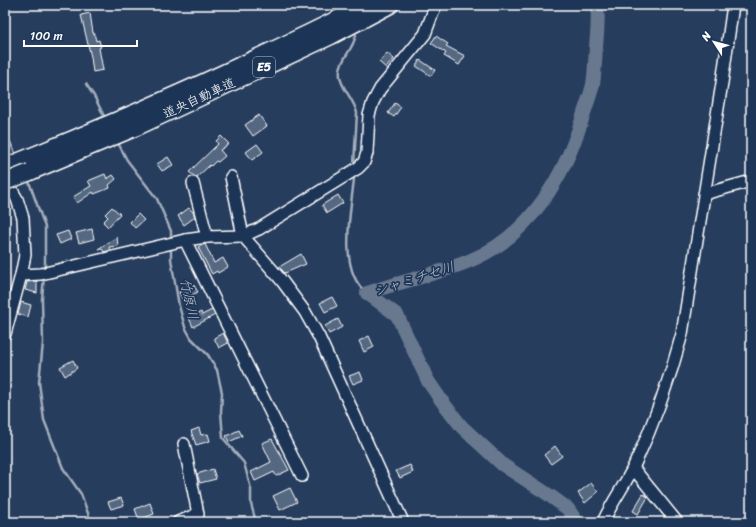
<svg xmlns="http://www.w3.org/2000/svg" width="756" height="527" font-family="Sriracha,'Klee One',sans-serif">
  <style>
    .lines { fill: none; stroke-linecap: round; stroke-linejoin: round }
    .stream { stroke: #a4aebb; stroke-width: 2.5 }
    .river { stroke: #67788e; stroke-width: 14 }
    .building { fill: #556781; stroke: #fff }
    .minor-casing { stroke: #fff; stroke-width: 14 }
    .highway-casing { stroke: #fff; stroke-width: 19 }
    .minor { stroke: #1d3557; stroke-width: 11 }
    .highway { stroke: #1d3557; stroke-width: 16 }
    .highway-bridge-casing { stroke: #fff; stroke-width: 19; stroke-linecap: butt }
    .highway-bridge { stroke: #1d3557; stroke-width: 16 }
    .labels { text-anchor: middle; dominant-baseline: central; stroke-width: 3.5; stroke-linejoin: round; paint-order: stroke }
    .shield { fill: #1d3557; stroke: #bbc2cd; stroke-width: 1 }
    .shield-label { font-size: 12px; font-weight: bold; fill: #fff }
    .street-label { font-size: 13px; fill: #fff; stroke: #1d3557 }
    .water-label { font-size: 14px; font-style: italic; fill: #bbc2cc; stroke: #1d3557 }
  </style>
  <rect width="100%" height="100%" fill="#263d5e"/>
  <filter id="ink" filterUnits="userSpaceOnUse"><feTurbulence type="fractalNoise" baseFrequency=".025" numOctaves="2"/><feDisplacementMap in="SourceGraphic" scale="8" xChannelSelector="R" yChannelSelector="G"/><feConvolveMatrix kernelMatrix="1 2 1 2 8 2 1 2 1" color-interpolation-filters="sRGB"/></filter>
  <g filter="url(#ink)">
    <g class="lines">
      <g class="stream">
        <polyline points="86,84 94,96 106,120"/>
        <polyline points="5,132 17,157"/>
        <polyline points="117,141 127,160 157,199 171,231 171,240"/>
        <path d="M 354,164 L 357,113 C 354,98 337,85 340,69 C 343,57 353,49 356,35"/>
        <polyline points="28,179 45,227 45,271"/>
        <path d="M 354,179 C 351,210 337,271 367,293"/>
        <polyline points="171,247 171,259 179,306 185,327 191,338 208,355 217,370 222,393 221,412 223,438 244,463 251,489 251,504 256,522"/>
        <polyline points="44,276 42,299 43,343 39,382 44,420 63,468 81,494 89,516 89,522"/>
      </g>
      <g class="river">
        <path d="M 367,293 C 401,281 436,275 469,261 C 531,236 566,174 584,113 C 587,103 591,94 593,84 C 595,72 595,60 596,47 C 597,33 599,19 597,5"/>
        <polyline points="367,293 397,315 428,381 441,400 462,427 503,465 549,495 568,509 577,522"/>
      </g>
    </g>
    <g class="building">
      <polygon points="90,13 93,33 94,33 96,41 99,40 101,47 99,48 103,70 93,72 91,57 81,15"/>
      <polygon points="436,36 448,44 446,46 465,56 459,65 444,56 446,53 431,43"/>
      <polygon points="387,53 394,59 386,68 379,62"/>
      <polygon points="420,60 435,70 431,76 416,66"/>
      <polygon points="395,103 401,107 394,117 388,113"/>
      <polygon points="259,115 267,126 253,136 245,125"/>
      <polygon points="221,136 229,144 220,150 225,156 218,162 216,161 211,166 210,165 197,177 194,176 189,172 218,144 216,141"/>
      <polygon points="257,144 263,152 252,160 246,152"/>
      <polygon points="168,157 173,165 162,171 157,164"/>
      <polygon points="105,174 107,179 113,175 116,179 109,185 110,188 94,194 93,192 77,203 73,197 91,186 88,181"/>
      <polygon points="338,195 343,203 327,213 322,205"/>
      <polygon points="112,207 120,214 108,227 103,222 108,217 105,214"/>
      <polygon points="189,208 193,212 195,217 184,225 178,216"/>
      <polygon points="138,214 144,220 135,228 130,222"/>
      <polygon points="92,229 94,239 79,243 76,233"/>
      <polygon points="68,231 71,239 60,244 56,235"/>
      <polygon points="117,237 118,246 109,247 111,250 104,252 102,249 98,249"/>
      <polygon points="205,244 214,263 223,258 228,267 218,273 217,271 212,274 198,247"/>
      <polygon points="301,254 306,264 285,273 279,267"/>
      <polygon points="37,281 37,293 25,290 27,282"/>
      <polygon points="193,284 198,292 183,300 179,292"/>
      <polygon points="332,297 337,306 325,312 320,303"/>
      <polygon points="21,302 31,305 28,317 18,314"/>
      <polygon points="212,310 215,315 193,327 189,318 201,312 202,315"/>
      <polygon points="338,319 342,327 329,334 325,326"/>
      <polygon points="223,333 228,343 219,348 214,338"/>
      <polygon points="369,336 374,347 364,352 359,341"/>
      <polygon points="73,360 77,368 65,376 60,367"/>
      <polygon points="360,372 363,380 353,384 349,376"/>
      <polygon points="199,428 201,435 208,434 210,441 196,445 191,431"/>
      <polygon points="239,430 242,436 229,442 226,436"/>
      <polygon points="272,439 289,470 276,476 274,472 255,481 251,472 271,462 262,443"/>
      <polygon points="555,446 562,456 551,464 544,455"/>
      <polygon points="410,465 413,472 400,478 396,471"/>
      <polygon points="213,469 216,479 200,483 197,474"/>
      <polygon points="591,483 598,492 585,503 578,493"/>
      <polygon points="290,488 297,502 280,510 273,496"/>
      <polygon points="643,494 648,497 638,514 633,511"/>
      <polygon points="121,498 124,505 111,509 108,502"/>
      <polygon points="150,503 154,514 139,520 135,509"/>
    </g>
    <g class="lines">
      <defs>
        <g id="minor">
          <polyline points="231,177 243,236 282,281 305,312 319,337 403,522"/>
          <polyline points="5,178 17,199 23,218 25,255 21,275 5,334"/>
          <polyline points="193,183 207,237"/>
          <polyline points="704,194 751,181"/>
          <polyline points="185,240 302,476"/>
          <polyline points="21,275 41,274 185,240 207,237 243,236 259,229 358,168 364,162 367,153 369,115 373,102 380,89 425,34 435,7"/>
          <polyline points="633,468 677,522"/>
          <polyline points="178,522 198,514 184,444"/>
          <path d="M 603,522 C 612,502 625,485 634,466 C 654,423 670,379 682,334 L 722,83 L 733,5"/>
        </g>
        <g id="highway">
          <path d="M 5,167 C 127,118 248,64 366,5"/>
          <polyline points="30,172 137,127 331,36 390,5"/>
        </g>
      </defs>
      <use href="#minor" class="minor-casing"/>
      <use href="#highway" class="highway-casing"/>
      <use href="#minor" class="minor"/>
      <use href="#highway" class="highway"/>
      <defs>
        <polyline id="highway-bridge" points="5,182 30,172"/>
      </defs>
      <use href="#highway-bridge" class="highway-bridge-casing"/>
      <use href="#highway-bridge" class="highway-bridge"/>
    </g>
  </g>
  <g class="labels">
    <rect class="shield" x="253" y="57" width="22" height="20" rx="3"/>
    <g class="shield-label">
      <text x="264" y="67">E5</text>
    </g>
    <g class="street-label">
      <text transform="translate(199 98) rotate(-25)">道央自動車道</text>
    </g>
    <g class="water-label">
      <text transform="translate(414 279) rotate(-18)">シャミチセ川</text>
      <text transform="translate(189 299) rotate(78)">竹原川</text>
    </g>
  </g>
  <rect width="756" height="527" fill="none" stroke="#1d3557" stroke-width="20"/>
  <rect x="10" y="10" width="736" height="507" fill="none" stroke="#fff" stroke-width="1.5" filter="url(#ink)"/>
  <g transform="translate(714 42) rotate(306)" stroke="#1d3557" stroke-width="3" paint-order="stroke">
  <path d="M0-3L7 15L0 10L-7 15Z" fill="#ffffff"/>
  <text y="-6" font-size="11" font-weight="bold" text-anchor="middle" fill="#ffffff">N</text>
  </g>
  <path d="M24 40v6h113v-6" fill="none" stroke="#ffffff" stroke-width="2"/>
  <text x="30" y="40" font-size="12" fill="#ffffff" stroke="#1d3557" stroke-width="3" paint-order="stroke">100 m</text>
</svg>
